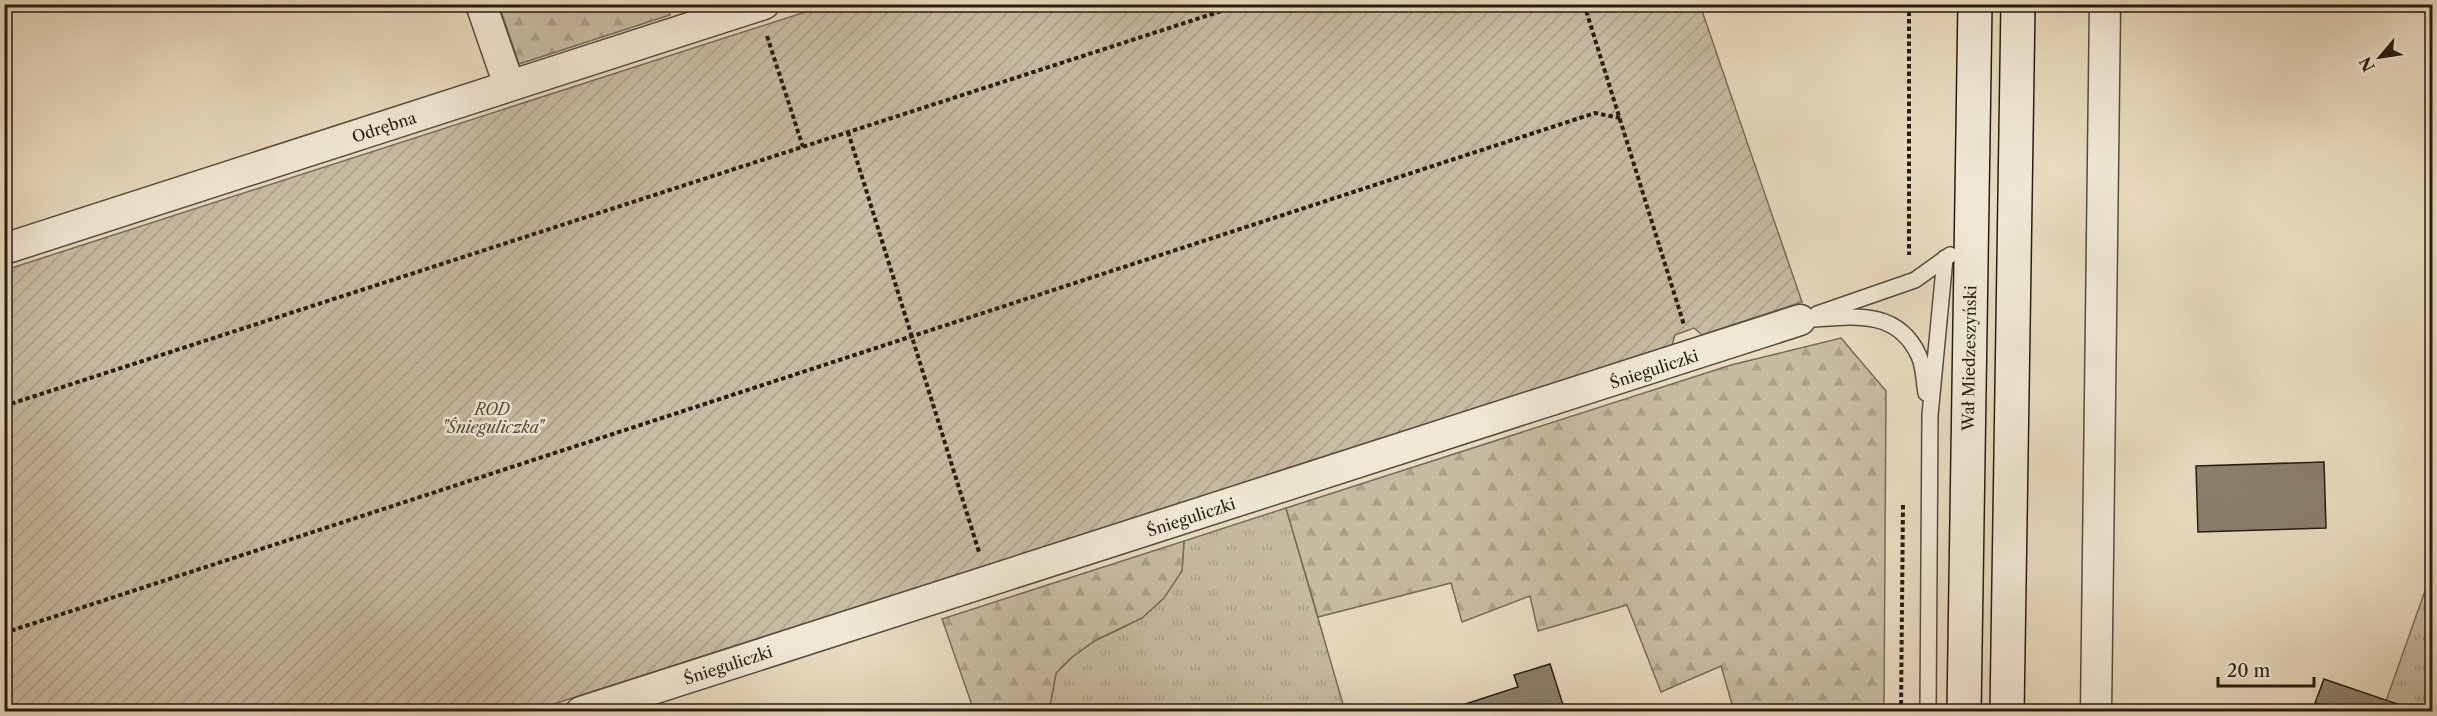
<svg xmlns="http://www.w3.org/2000/svg" width="2437" height="716" font-family="'Libre Caslon Text',serif">
  <style>
    .grass { fill: url(#grass-tufts); stroke: #776c5a; stroke-width: 1.5 }
    .forest { fill: url(#forest-firs); stroke: #776c5a; stroke-width: 1.5 }
    .garden { fill: url(#garden-furrows); stroke: #776c5a; stroke-width: 1.5 }
    .building { fill: #8b806c; stroke: #271d12; stroke-width: 1.5 }
    .lines { fill: none; stroke-linecap: round; stroke-linejoin: round }
    .service-casing { stroke: #574c3d; stroke-width: 18 }
    .minor-casing { stroke: #574c3d; stroke-width: 33 }
    .secondary-casing { stroke: #271d12; stroke-width: 36 }
    .path { stroke: #271d12; stroke-width: 4; stroke-dasharray: 4.5 3; stroke-linecap: butt }
    .service { stroke: #f0e8d5; stroke-width: 15 }
    .minor { stroke: #f0e8d5; stroke-width: 30 }
    .secondary { stroke: #f0e8d5; stroke-width: 33 }
    .labels { text-anchor: middle; dominant-baseline: central; stroke-width: 5; stroke-linejoin: round; paint-order: stroke }
    .street-label { font-size: 16px; fill: #271d12; stroke: #f0e8d5 }
    .park-label { font-size: 16px; font-style: italic; fill: #574c3d; stroke: #f0e8d5 }
  </style>
  <defs>
    <pattern id="grass-tufts" width="24" height="20" patternUnits="userSpaceOnUse" patternTransform="scale(1.5)"><rect width="24" height="20" fill="#c7bba2"/><path d="M3 7l-1-3M5 7V3M7 7l1-3M15 17l-1-3M17 17v-4M19 17l1-3" fill="none" stroke="#aba08a"/></pattern>
    <pattern id="forest-firs" width="22" height="20" patternUnits="userSpaceOnUse" patternTransform="scale(1.5)"><rect width="22" height="20" fill="#c7bba2"/><path d="M5 1l3.5 6h-7zM16 11l3.5 6h-7z" fill="#aba08a"/></pattern>
    <pattern id="garden-furrows" width="10" height="10" patternUnits="userSpaceOnUse" patternTransform="scale(1.5)"><rect width="10" height="10" fill="#c7bba2"/><path d="M-1 1l2-2M0 10L10 0M9 11l2-2" fill="none" stroke="#aba08a"/></pattern>
  </defs>
  <rect width="100%" height="100%" fill="#e8dbbf"/>
  <filter id="stains"><feTurbulence type="fractalNoise" baseFrequency=".00333" numOctaves="4"/><feColorMatrix values="0 0 0 0 .2 0 0 0 0 .09 0 0 0 0 .02 0 0 0 .5 -.17"/></filter>
  <radialGradient id="worn" r=".72"><stop offset=".6" stop-color="#630" stop-opacity="0"/><stop offset="1" stop-color="#630" stop-opacity=".3"/></radialGradient>
  <g class="grass">
    <polygon points="1286,508 1345,711 1049,712 1056,673 1072,657 1096,640 1126,626 1182,571 1184,541"/>
    <polygon points="2432,571 2432,711 2407,711 2386,701"/>
  </g>
  <g class="forest">
    <polygon points="499,5 667,5 670,15 519,64"/>
    <polygon points="1841,338 1886,391 1884,711 1734,711 1721,666 1661,692 1627,605 1538,631 1530,596 1462,622 1451,583 1318,617 1286,508 1731,365"/>
    <polygon points="1184,541 1182,571 1164,598 1142,618 1096,640 1072,657 1056,673 1049,711 974,711 942,619"/>
  </g>
  <polygon class="garden" points="1700,5 1802,302 1702,335 1694,328 1675,335 1672,345 532,711 5,711 5,270 827,5"/>
  <g class="building">
    <polygon points="2324,462 2326,528 2198,532 2196,466"/>
    <polygon points="1550,664 1565,711 1460,711 1459,706 1518,687 1514,675"/>
    <polygon points="2324,679 2406,707 2406,711 2342,711 2315,703"/>
  </g>
  <g class="lines">
    <defs>
      <g id="service">
        <polyline points="1817,314 1915,280 1950,255"/>
        <path d="M 1800,320 C 1846,318 1896,305 1919,356 C 1924,367 1924,382 1926,393"/>
        <polyline points="1928,712 1930,415 1945,258"/>
      </g>
      <g id="minor">
        <polyline points="481,4 509,85"/>
        <polyline points="4,249 764,4"/>
        <polyline points="581,712 1800,320"/>
        <polyline points="2096,712 2105,4"/>
      </g>
      <g id="secondary">
        <polyline points="1964,712 1975,4"/>
        <polyline points="2007,712 2018,4"/>
      </g>
    </defs>
    <use href="#service" class="service-casing"/>
    <use href="#minor" class="minor-casing"/>
    <use href="#secondary" class="secondary-casing"/>
    <g class="path">
      <polyline points="1584,4 1684,325"/>
      <polyline points="1909,4 1909,255"/>
      <polyline points="767,36 803,147"/>
      <polyline points="848,132 979,552"/>
      <polyline points="4,406 1243,4"/>
      <polyline points="4,633 1595,113 1620,118"/>
      <polyline points="1901,712 1903,502"/>
    </g>
    <use href="#service" class="service"/>
    <use href="#minor" class="minor"/>
    <use href="#secondary" class="secondary"/>
  </g>
  <g class="labels">
    <g class="street-label">
      <text transform="translate(384 127) rotate(-18)">Odrębna</text>
      <text transform="translate(1969 358) rotate(-89)">Wał Miedzeszyński</text>
      <text transform="translate(1654 369) rotate(-18)">Śnieguliczki</text>
      <text transform="translate(1191 517) rotate(-18)">Śnieguliczki</text>
      <text transform="translate(728 665) rotate(-18)">Śnieguliczki</text>
    </g>
    <g class="park-label">
      <text x="492" y="409">ROD<tspan x="492" dy="18">"Śnieguliczka"</tspan></text>
    </g>
  </g>
  <rect width="2437" height="716" fill="none" stroke="#e8dbbf" stroke-width="24"/>
  <rect x="6" y="6" width="2425" height="704" fill="none" stroke="#271d12" stroke-width="3"/>
  <rect x="12" y="12" width="2413" height="692" fill="none" stroke="#271d12" stroke-width="1.5"/>
  <g transform="translate(2380 57) rotate(241)" stroke="#f0e8d5" stroke-width="4.5" paint-order="stroke">
  <path d="M0-4.5L10 22L0 15L-10 22Z" fill="#271d12"/>
  <text y="-9" font-size="16" font-weight="bold" text-anchor="middle" fill="#271d12">N</text>
  </g>
  <path d="M2218 677v9h96v-9" fill="none" stroke="#271d12" stroke-width="3"/>
  <text x="2227" y="677" font-size="18" fill="#271d12" stroke="#f0e8d5" stroke-width="4.5" paint-order="stroke">20 m</text>
  <rect width="100%" height="100%" filter="url(#stains)"/>
  <rect width="100%" height="100%" fill="url(#worn)"/>
</svg>
